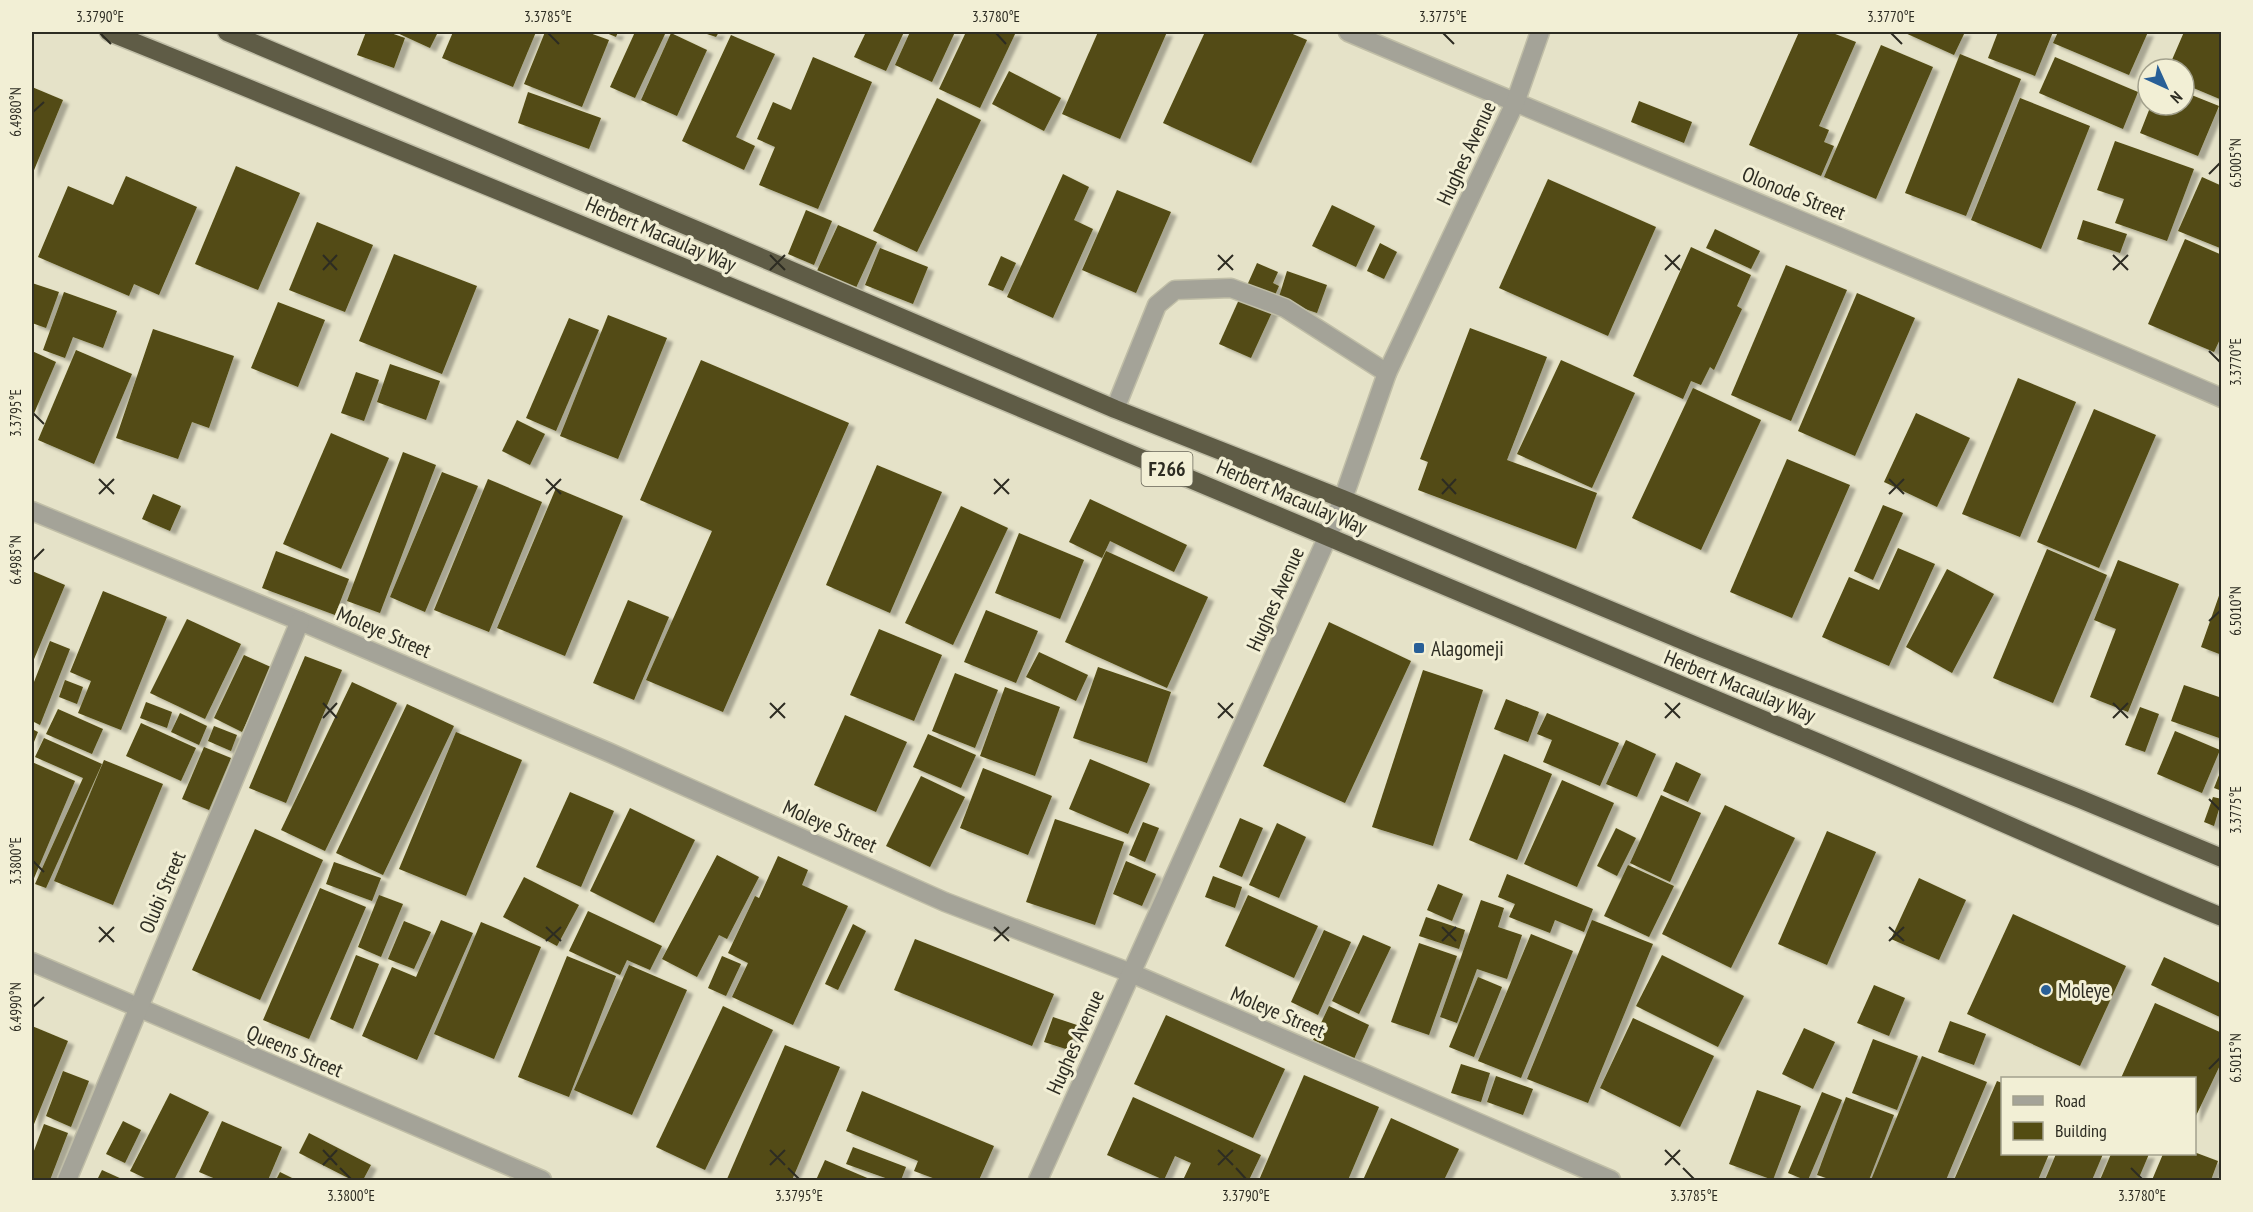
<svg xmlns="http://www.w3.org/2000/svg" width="2253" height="1212" font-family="'PT Sans Narrow',sans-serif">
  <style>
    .building { fill: #534c12; filter: url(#shadow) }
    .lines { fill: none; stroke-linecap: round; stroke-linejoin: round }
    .lane-casing { stroke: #c0bea7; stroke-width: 21 }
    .street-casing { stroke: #c0bea7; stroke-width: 21 }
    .highway-casing { stroke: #c0bea7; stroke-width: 21 }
    .lane { stroke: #a4a398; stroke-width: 18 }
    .street { stroke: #a4a398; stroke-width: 18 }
    .highway { stroke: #5f5c46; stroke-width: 18 }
    .ticks { fill: none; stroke: #2d2c22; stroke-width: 2 }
    .poi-dot { fill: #285f97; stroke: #f2efd5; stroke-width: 2 }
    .labels { text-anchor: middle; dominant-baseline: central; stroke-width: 6; stroke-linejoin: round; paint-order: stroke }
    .shield { fill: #f2efd5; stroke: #686658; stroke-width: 1.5 }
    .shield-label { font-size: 20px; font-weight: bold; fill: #2d2c22 }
    .street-label { font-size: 21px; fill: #2d2c22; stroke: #f2efd5 }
    .poi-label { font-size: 21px; fill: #2d2c22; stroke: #f2efd5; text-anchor: start }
    .neatline { fill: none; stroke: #2d2c22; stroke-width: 2 }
    .ticks-label { font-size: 15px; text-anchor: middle; fill: #2d2c22 }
  </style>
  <defs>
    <filter id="shadow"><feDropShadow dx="6" dy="4" stdDeviation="1.5" flood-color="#0004"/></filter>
  </defs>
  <rect width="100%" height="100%" fill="#e5e2c8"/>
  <g class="building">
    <polygon points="366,32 388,32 405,38 394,68 357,55"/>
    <polygon points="395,32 438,32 430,48"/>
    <polygon points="453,32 536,32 513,87 442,58"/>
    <polygon points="545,32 587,32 609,40 582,107 524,84"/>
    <polygon points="604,32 618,32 616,37"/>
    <polygon points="635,32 666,32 635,98 610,87"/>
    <polygon points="701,32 719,32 716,37"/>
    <polygon points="866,32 904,32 886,71 854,57"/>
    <polygon points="910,32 955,32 932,82 895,65"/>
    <polygon points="966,32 1016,32 980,108 939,89"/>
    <polygon points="1098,32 1167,32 1120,139 1062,114"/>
    <polygon points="1205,32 1288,32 1307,40 1251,163 1163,123"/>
    <polygon points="1799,32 1830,32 1856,42 1819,126 1829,130 1824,142 1834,146 1821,176 1749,145"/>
    <polygon points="1903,32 1965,32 1954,55"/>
    <polygon points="1998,32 2053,32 2035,76 1988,58"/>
    <polygon points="2058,32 2148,32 2129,75 2053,43"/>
    <polygon points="2184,32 2222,32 2222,100 2184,84 2184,69 2168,69"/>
    <polygon points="671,33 707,50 677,116 641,100"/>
    <polygon points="731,35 775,54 736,137 755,146 744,170 682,141"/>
    <polygon points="1881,45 1933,67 1876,199 1824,177"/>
    <polygon points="1960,54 2021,79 1966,216 1905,193"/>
    <polygon points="813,57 872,82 818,209 759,185 775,147 757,139 773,102 791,110"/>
    <polygon points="2055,57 2138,92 2123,129 2039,93"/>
    <polygon points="1009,71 1061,98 1044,131 992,104"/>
    <polygon points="32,87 63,100 32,175"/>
    <polygon points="528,92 601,118 589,149 518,123"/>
    <polygon points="2184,92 2219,106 2198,156 2140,133 2151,105 2184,105"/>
    <polygon points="937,98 981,120 917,252 873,231"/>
    <polygon points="2020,98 2090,126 2041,249 1971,220"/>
    <polygon points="1639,101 1692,122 1684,143 1631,122"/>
    <polygon points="2115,141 2194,169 2167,241 2115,223 2124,199 2097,190"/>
    <polygon points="236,166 300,193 258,290 195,264"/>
    <polygon points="1063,174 1089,187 1074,220 1093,229 1053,318 1007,297"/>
    <polygon points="126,176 197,207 159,295 134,284 129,296 38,257 68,186 113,205"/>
    <polygon points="2202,177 2222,186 2220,248 2178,231"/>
    <polygon points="1548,179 1656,227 1608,336 1499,288"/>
    <polygon points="1117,190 1171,212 1136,293 1082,270"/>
    <polygon points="1332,205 1375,226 1356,267 1312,246"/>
    <polygon points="806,210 832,221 814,265 788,254"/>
    <polygon points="2083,220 2127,234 2120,253 2077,239"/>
    <polygon points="317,222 373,245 345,312 289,290"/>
    <polygon points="838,225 877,242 855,290 816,273"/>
    <polygon points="1715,229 1760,251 1751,269 1706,248"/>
    <polygon points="2185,239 2222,255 2222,335 2214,352 2148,324"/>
    <polygon points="1380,243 1397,252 1384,279 1367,271"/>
    <polygon points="1691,247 1751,275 1737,306 1742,309 1714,370 1710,367 1701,385 1691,381 1683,399 1633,376"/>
    <polygon points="880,248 928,267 913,304 865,285"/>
    <polygon points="394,254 477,286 442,374 359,341"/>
    <polygon points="1001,256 1016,263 1003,291 988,285"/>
    <polygon points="1257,263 1278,272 1273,283 1279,286 1272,302 1245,290"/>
    <polygon points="1786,265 1847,290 1791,421 1731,395"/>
    <polygon points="1287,271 1327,285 1317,313 1278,300"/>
    <polygon points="32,283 59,292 46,328 32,323"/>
    <polygon points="64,292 117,311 103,348 73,337 65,358 43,350"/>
    <polygon points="1857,293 1915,318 1855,456 1798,431"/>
    <polygon points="1241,295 1273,310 1251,358 1219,344"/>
    <polygon points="278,302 325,320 298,387 251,368"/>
    <polygon points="608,315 667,338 618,459 560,436"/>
    <polygon points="569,318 599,330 556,431 526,418"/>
    <polygon points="1470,328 1547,357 1507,460 1597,493 1576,549 1418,490 1428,462 1420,459"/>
    <polygon points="153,329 234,356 209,428 192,422 178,459 116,438"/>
    <polygon points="76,350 132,374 94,464 38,440"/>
    <polygon points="32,351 56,362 32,418"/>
    <polygon points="701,360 849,423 723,712 646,680 712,531 640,500"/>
    <polygon points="1561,360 1635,393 1592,488 1517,454"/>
    <polygon points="390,364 440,381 426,420 377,402"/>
    <polygon points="356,372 379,380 364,421 341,413"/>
    <polygon points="2018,378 2076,402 2020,537 1962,514"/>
    <polygon points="1693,388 1761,420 1701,550 1632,518"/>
    <polygon points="2094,409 2156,435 2099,568 2037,542"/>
    <polygon points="1916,413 1970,438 1937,507 1884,482"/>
    <polygon points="517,420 545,434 530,465 502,451"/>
    <polygon points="331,433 389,458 341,569 283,544"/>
    <polygon points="403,452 436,465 380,613 347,601"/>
    <polygon points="1787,459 1850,485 1792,618 1730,592"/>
    <polygon points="877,465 942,492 890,613 826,585"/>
    <polygon points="442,472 478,486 425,612 390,597"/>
    <polygon points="488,479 542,502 489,632 434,610"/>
    <polygon points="556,488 623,516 565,656 497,628"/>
    <polygon points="153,494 181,506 170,531 142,519"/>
    <polygon points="1090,499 1187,545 1174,572 1110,541 1102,558 1069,542"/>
    <polygon points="1883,505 1903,513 1873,580 1854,571"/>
    <polygon points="961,506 1008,528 953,645 905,623"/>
    <polygon points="1019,533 1084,560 1060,619 995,593"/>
    <polygon points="1898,548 1935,564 1889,666 1822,637 1849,577 1879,590"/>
    <polygon points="2047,549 2107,575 2053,703 1993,678"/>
    <polygon points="276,551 349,579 335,615 262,588"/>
    <polygon points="1106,551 1208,597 1167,688 1065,642"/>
    <polygon points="2118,560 2179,584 2128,712 2090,697 2116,629 2094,620"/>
    <polygon points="1947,569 1994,594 1952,673 1906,647"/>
    <polygon points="32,571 65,585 32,664"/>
    <polygon points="2221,590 2222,590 2222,655 2201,647"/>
    <polygon points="103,591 167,617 121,730 78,713 91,681 70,672"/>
    <polygon points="628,600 669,617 634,700 593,683"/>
    <polygon points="986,610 1038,631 1016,683 964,662"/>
    <polygon points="187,619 241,644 205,719 150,693"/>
    <polygon points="1329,622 1411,661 1345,803 1263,766"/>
    <polygon points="879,629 942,655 914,721 850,695"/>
    <polygon points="50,641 70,649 40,725 32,721 32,687"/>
    <polygon points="1039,652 1088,675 1076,701 1026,677"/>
    <polygon points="244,655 273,668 242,732 214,718"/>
    <polygon points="305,656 342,670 286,803 249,788"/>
    <polygon points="1098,667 1171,692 1147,763 1073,738"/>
    <polygon points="1423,670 1483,690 1433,846 1372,827"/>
    <polygon points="955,673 998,690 975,748 932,731"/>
    <polygon points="65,680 83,687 77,704 59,697"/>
    <polygon points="352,682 397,703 325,851 281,830"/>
    <polygon points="2184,685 2222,698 2222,739 2171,721"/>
    <polygon points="1005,687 1060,707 1035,776 980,756"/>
    <polygon points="1506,699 1539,712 1528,742 1494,729"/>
    <polygon points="146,702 172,712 167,728 140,718"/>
    <polygon points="407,704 454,726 383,875 336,853"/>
    <polygon points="2140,707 2159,714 2145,752 2125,745"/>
    <polygon points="58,709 103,729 92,754 46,734"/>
    <polygon points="180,713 207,726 199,745 171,732"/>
    <polygon points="1547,713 1619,743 1600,786 1543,762 1552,740 1537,734"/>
    <polygon points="845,715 907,742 876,812 814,785"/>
    <polygon points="141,723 196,748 181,781 126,756"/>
    <polygon points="214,726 237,735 231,751 208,741"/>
    <polygon points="32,729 38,732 32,747"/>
    <polygon points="2175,731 2220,750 2202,793 2157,774"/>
    <polygon points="456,732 522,760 466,896 399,869"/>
    <polygon points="928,734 976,755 961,788 913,767"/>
    <polygon points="44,738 102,764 46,888 35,884 83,778 35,757"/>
    <polygon points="1626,740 1656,754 1637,797 1606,784"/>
    <polygon points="204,747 231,758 209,810 182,799"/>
    <polygon points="1504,754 1552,774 1517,860 1469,840"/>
    <polygon points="1090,759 1150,784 1128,834 1069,809"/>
    <polygon points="104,760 163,784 113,905 54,881"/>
    <polygon points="32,762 75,781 32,883"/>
    <polygon points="1676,762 1701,774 1688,802 1663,791"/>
    <polygon points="983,768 1052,796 1028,855 960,828"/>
    <polygon points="2221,770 2222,770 2222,791 2214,788"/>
    <polygon points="921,776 965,797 930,867 886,846"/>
    <polygon points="1562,780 1614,803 1577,887 1524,864"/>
    <polygon points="570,792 614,811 581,887 536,867"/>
    <polygon points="1661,795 1701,813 1670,882 1630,863"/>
    <polygon points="2213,797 2222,799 2214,826 2204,822"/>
    <polygon points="1725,805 1795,838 1731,968 1662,934"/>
    <polygon points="630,808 695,840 654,923 590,891"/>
    <polygon points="1240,818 1263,828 1242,877 1219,867"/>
    <polygon points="1055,819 1124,842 1095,925 1026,902"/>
    <polygon points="1143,822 1159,828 1145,862 1129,855"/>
    <polygon points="1277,823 1306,837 1279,898 1249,885"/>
    <polygon points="1616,828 1636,838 1617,876 1597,866"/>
    <polygon points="255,829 323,860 260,1000 192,970"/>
    <polygon points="1827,831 1876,852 1827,965 1778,944"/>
    <polygon points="717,855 759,877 727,939 719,935 697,977 662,959"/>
    <polygon points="778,856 808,870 802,885 848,906 793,1025 732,997 748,963 728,953 755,896 759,898"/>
    <polygon points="1126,861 1156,874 1142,906 1113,894"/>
    <polygon points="334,862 381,878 372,901 326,884"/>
    <polygon points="1628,865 1674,886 1649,937 1604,916"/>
    <polygon points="1507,874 1593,909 1584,932 1555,920 1550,933 1509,917 1515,904 1498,897"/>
    <polygon points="1213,876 1242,887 1235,908 1205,897"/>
    <polygon points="524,877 579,905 557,946 503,917"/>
    <polygon points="1919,878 1966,900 1939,960 1891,939"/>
    <polygon points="1438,884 1463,894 1452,921 1427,910"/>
    <polygon points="320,888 366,907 309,1039 263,1020"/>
    <polygon points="379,895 403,904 381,957 358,947"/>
    <polygon points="1248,895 1318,926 1294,978 1225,946"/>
    <polygon points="1481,900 1504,908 1498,927 1522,935 1507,979 1477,969 1457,1023 1440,1017"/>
    <polygon points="588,911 662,946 650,970 627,960 620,975 569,951"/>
    <polygon points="2013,914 2126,966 2080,1066 1967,1014"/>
    <polygon points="1426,917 1465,930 1459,949 1419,936"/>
    <polygon points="441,920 473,933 417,1060 362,1036 392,967 416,977"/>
    <polygon points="1592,920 1653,944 1588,1103 1527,1079"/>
    <polygon points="404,921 431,932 414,969 388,959"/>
    <polygon points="481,922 541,947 494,1059 434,1034"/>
    <polygon points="853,924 866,931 838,990 825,984"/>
    <polygon points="1324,930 1351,942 1318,1015 1291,1002"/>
    <polygon points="1531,934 1573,951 1521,1078 1478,1061"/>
    <polygon points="1363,935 1391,947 1359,1014 1332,1001"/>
    <polygon points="915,939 1054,994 1032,1046 894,990"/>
    <polygon points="1419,943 1457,956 1429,1035 1391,1022"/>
    <polygon points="356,955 379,964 353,1029 330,1019"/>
    <polygon points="1662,955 1744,996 1718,1047 1636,1006"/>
    <polygon points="567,956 616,976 569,1097 518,1077"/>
    <polygon points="722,956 741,964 726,996 708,988"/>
    <polygon points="2164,957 2222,984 2222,1018 2151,985"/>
    <polygon points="629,965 687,990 632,1115 574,1090"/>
    <polygon points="1478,977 1502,987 1474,1057 1449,1047"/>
    <polygon points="1874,985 1905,998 1889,1036 1857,1023"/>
    <polygon points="2155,1003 2222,1033 2222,1061 2194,1120 2194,1078 2121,1078"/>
    <polygon points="723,1006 773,1030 705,1170 656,1147"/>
    <polygon points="1329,1006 1369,1025 1354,1059 1313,1040"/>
    <polygon points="1166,1015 1285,1069 1253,1138 1134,1084"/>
    <polygon points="1053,1017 1077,1025 1069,1050 1044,1042"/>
    <polygon points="1633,1018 1714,1056 1680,1127 1600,1088"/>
    <polygon points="1950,1021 1986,1034 1974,1065 1938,1052"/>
    <polygon points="32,1026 68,1041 32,1129"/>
    <polygon points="1804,1028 1835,1042 1813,1089 1782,1074"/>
    <polygon points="1873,1039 1918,1056 1897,1110 1852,1093"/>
    <polygon points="785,1045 840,1067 792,1180 727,1179"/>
    <polygon points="1922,1056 1987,1082 1946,1180 1871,1180"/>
    <polygon points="1461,1064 1490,1073 1481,1102 1451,1093"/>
    <polygon points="63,1071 89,1081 71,1127 46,1116"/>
    <polygon points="1304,1075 1379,1107 1348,1180 1259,1180"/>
    <polygon points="1496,1076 1533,1089 1523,1115 1487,1102"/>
    <polygon points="1997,1081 2002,1083 2002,1154 2049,1154 2038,1180 1954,1180"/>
    <polygon points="1757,1090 1801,1106 1773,1180 1729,1164"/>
    <polygon points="862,1091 994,1146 979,1180 938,1180 914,1171 918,1161 846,1131"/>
    <polygon points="1822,1092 1842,1100 1808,1180 1805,1180 1788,1173"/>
    <polygon points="170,1093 209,1112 174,1180 149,1180 130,1171"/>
    <polygon points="1133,1097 1261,1155 1249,1180 1183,1180 1191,1163 1175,1156 1164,1180 1107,1155"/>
    <polygon points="1846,1097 1894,1115 1869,1180 1832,1180 1817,1175"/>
    <polygon points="1391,1118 1459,1149 1444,1180 1363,1180"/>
    <polygon points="123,1121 141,1130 125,1163 106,1154"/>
    <polygon points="222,1121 282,1147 268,1180 218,1180 199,1172"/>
    <polygon points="44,1124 68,1133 50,1180 32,1180 32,1156"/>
    <polygon points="309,1133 371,1165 363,1180 352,1180 299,1153"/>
    <polygon points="853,1147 906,1167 901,1180 891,1180 846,1164"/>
    <polygon points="2194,1152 2218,1161 2211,1180 2152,1180 2163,1154 2194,1154"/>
    <polygon points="2056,1154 2103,1154 2092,1180 2045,1180"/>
    <polygon points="2111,1154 2149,1154 2138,1180 2100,1180"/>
    <polygon points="825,1160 872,1180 816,1180"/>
    <polygon points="102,1170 124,1180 97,1180"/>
    <polygon points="280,1172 296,1180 276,1180"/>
  </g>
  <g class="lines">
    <defs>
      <polyline id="lane" points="1115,409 1157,305 1175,290 1231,288 1285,308 1387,373"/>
      <g id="street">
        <path d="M 1348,32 C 1638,155 1932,273 2222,398"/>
        <polyline points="32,511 300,621 608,752 945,902 1131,973 1611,1180"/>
        <polyline points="32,962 542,1180"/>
        <polyline points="67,1180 300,621"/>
        <polyline points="1038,1180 1328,536 1343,499 1387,373 1515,103 1540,32"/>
      </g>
      <g id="highway">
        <path d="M 109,32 C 685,264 1257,508 1831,748 C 1961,803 2090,863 2222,917"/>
        <polyline points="227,32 706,234 1115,409 1343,499 1701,648 2080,799 2222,858"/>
      </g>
    </defs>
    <use href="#lane" class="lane-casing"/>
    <use href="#street" class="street-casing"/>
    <use href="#highway" class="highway-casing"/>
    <use href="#lane" class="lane"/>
    <use href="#street" class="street"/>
    <use href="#highway" class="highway"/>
  </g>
  <path class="ticks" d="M 100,33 L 111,44M 548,33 L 559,44M 996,33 L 1006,44M 1443,33 L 1454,44M 1891,33 L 1902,44M 33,112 L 44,102M 2209,174 L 2220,163M 323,255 L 337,270M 770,255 L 785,270M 1218,255 L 1233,270M 1665,255 L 1680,270M 2113,255 L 2128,270M 323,270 L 337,255M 770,270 L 785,255M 1218,270 L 1233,255M 1665,270 L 1680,255M 2113,270 L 2128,255M 2209,351 L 2220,362M 33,413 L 44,424M 99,479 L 114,494M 546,479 L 561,494M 994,479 L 1009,494M 1442,479 L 1456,494M 1889,479 L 1904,494M 99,494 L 114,479M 546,494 L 561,479M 994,494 L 1009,479M 1442,494 L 1456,479M 1889,494 L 1904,479M 33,560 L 44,549M 2209,621 L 2220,611M 323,703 L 337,718M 770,703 L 785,718M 1218,703 L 1233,718M 1665,703 L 1680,718M 2113,703 L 2128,718M 323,718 L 337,703M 770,718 L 785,703M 1218,718 L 1233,703M 1665,718 L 1680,703M 2113,718 L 2128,703M 2209,799 L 2220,810M 33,861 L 44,872M 99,927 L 114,942M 546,927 L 561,941M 994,927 L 1009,941M 1442,927 L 1456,941M 1889,927 L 1904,941M 546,941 L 561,927M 994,941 L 1009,927M 1442,941 L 1456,927M 1889,941 L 1904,927M 99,942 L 114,927M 33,1007 L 44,997M 2209,1069 L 2220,1058M 323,1150 L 337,1165M 770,1150 L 785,1165M 1218,1150 L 1233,1165M 1665,1150 L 1680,1165M 323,1165 L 337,1150M 770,1165 L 785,1150M 1218,1165 L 1233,1150M 1665,1165 L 1680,1150M 340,1168 L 351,1179M 788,1168 L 799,1179M 1236,1168 L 1246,1179M 1683,1168 L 1694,1179M 2131,1168 L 2142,1179"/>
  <g class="poi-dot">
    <rect x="1413" y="642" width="12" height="12" rx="3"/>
    <circle cx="2046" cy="990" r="6"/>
  </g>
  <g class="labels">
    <rect class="shield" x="1141.5" y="452" width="51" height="34" rx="4.5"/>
    <g class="shield-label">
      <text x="1167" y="469">F266</text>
    </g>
    <g class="street-label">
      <text transform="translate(1466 153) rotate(-65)">Hughes Avenue</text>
      <text transform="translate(1794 193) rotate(22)">Olonode Street</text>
      <text transform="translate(661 234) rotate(23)">Herbert Macaulay Way</text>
      <text transform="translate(1292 497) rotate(23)">Herbert Macaulay Way</text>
      <text transform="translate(1275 599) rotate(-66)">Hughes Avenue</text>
      <text transform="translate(384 632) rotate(23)">Moleye Street</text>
      <text transform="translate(1740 686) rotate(22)">Herbert Macaulay Way</text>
      <text transform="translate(830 826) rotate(24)">Moleye Street</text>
      <text transform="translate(162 892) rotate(-67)">Olubi Street</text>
      <text transform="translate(1278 1012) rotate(23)">Moleye Street</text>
      <text transform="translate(1075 1042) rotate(-66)">Hughes Avenue</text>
      <text transform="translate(295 1051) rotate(23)">Queens Street</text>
    </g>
    <g class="poi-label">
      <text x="1431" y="648">Alagomeji</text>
      <text x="2058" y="990">Moleye</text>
    </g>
  </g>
  <rect width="2253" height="1212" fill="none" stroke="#f2efd5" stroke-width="66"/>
  <rect x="2001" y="1077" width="195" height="78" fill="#f2efd5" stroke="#a3a18d" stroke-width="1.5"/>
  <rect x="2013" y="1096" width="30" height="9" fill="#a4a398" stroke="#a3a18d" stroke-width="1.5"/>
  <text x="2055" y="1107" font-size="18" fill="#2d2c22">Road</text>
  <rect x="2013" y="1122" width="30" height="18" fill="#534c12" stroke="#a3a18d" stroke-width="1.5"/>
  <text x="2055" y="1137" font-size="18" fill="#2d2c22">Building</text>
  <g transform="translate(2166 87) rotate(135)"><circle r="28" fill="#f2efd5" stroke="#a3a18d" stroke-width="1.5"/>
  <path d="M0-4.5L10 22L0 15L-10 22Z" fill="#285f97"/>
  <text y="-9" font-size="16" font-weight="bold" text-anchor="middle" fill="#2d2c22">N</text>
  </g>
  <rect x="33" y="33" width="2187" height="1146" class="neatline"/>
  <g class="ticks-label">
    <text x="100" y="22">3.3790°E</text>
    <text x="548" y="22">3.3785°E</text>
    <text x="996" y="22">3.3780°E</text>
    <text x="1443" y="22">3.3775°E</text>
    <text x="1891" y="22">3.3770°E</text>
    <text transform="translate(16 112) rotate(-90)" y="5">6.4980°N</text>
    <text transform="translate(2236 163) rotate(-90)" y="5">6.5005°N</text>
    <text transform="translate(2236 362) rotate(-90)" y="5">3.3770°E</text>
    <text transform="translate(16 413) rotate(-90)" y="5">3.3795°E</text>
    <text transform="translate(16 560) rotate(-90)" y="5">6.4985°N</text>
    <text transform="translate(2236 611) rotate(-90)" y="5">6.5010°N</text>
    <text transform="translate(2236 810) rotate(-90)" y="5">3.3775°E</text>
    <text transform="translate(16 861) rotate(-90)" y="5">3.3800°E</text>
    <text transform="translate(16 1007) rotate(-90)" y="5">6.4990°N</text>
    <text transform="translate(2236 1058) rotate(-90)" y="5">6.5015°N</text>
    <text x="351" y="1201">3.3800°E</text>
    <text x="799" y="1201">3.3795°E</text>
    <text x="1246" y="1201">3.3790°E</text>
    <text x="1694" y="1201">3.3785°E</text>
    <text x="2142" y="1201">3.3780°E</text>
  </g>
</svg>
